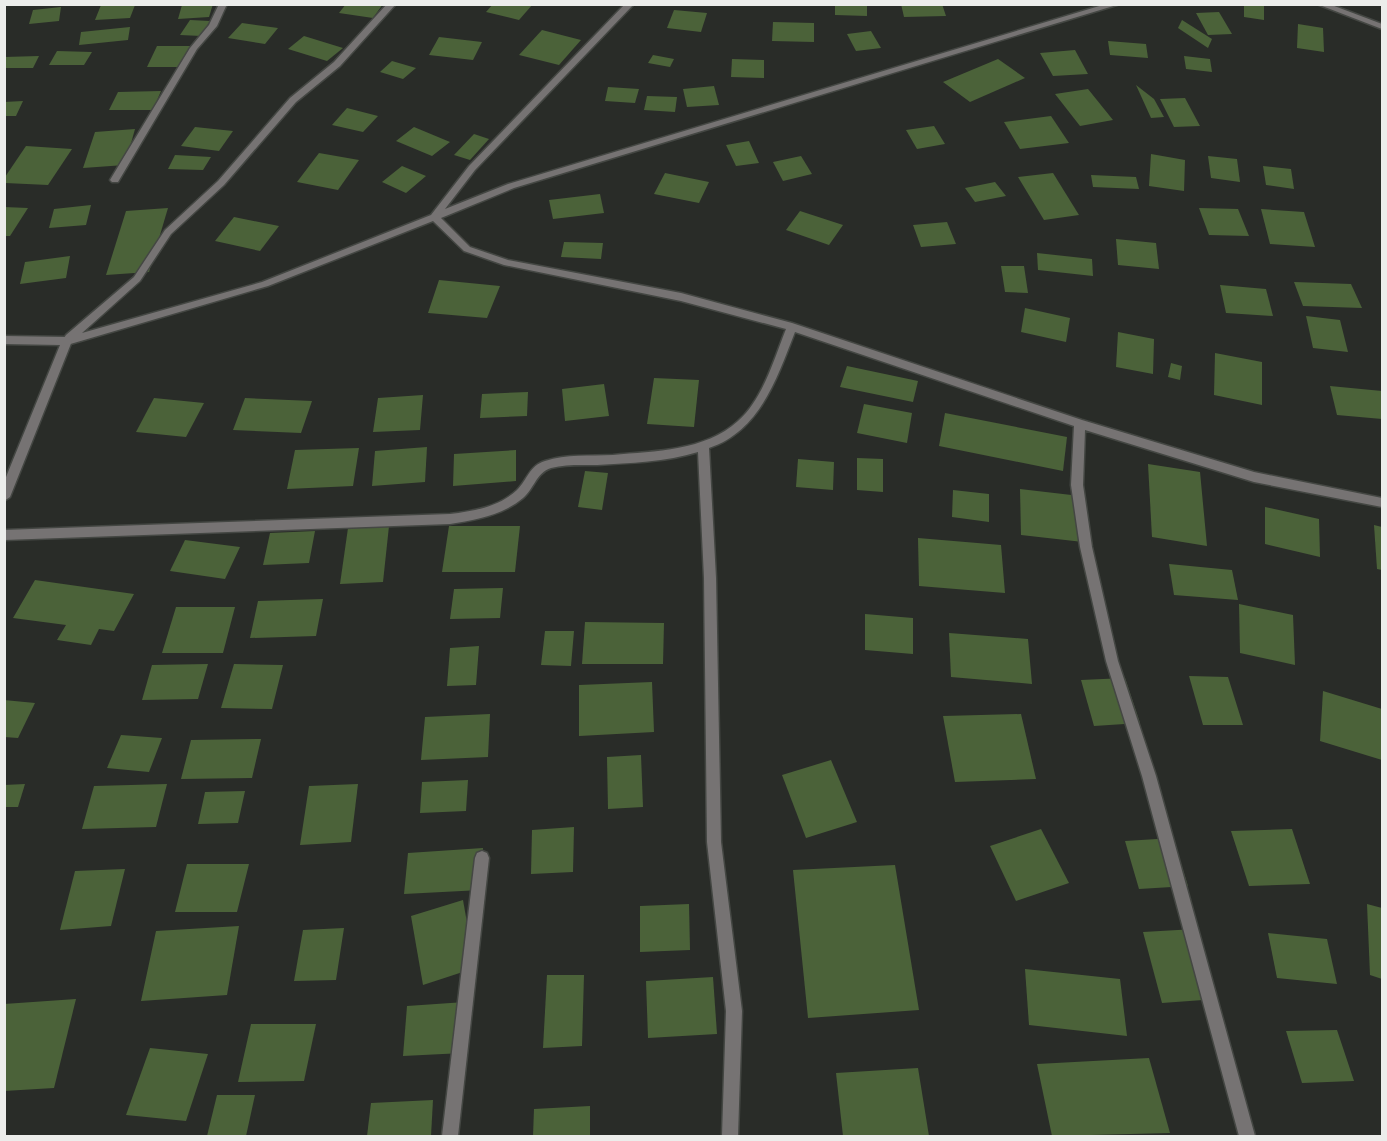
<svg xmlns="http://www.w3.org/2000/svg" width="1387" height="1141" font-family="Commissioner,sans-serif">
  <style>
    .building { fill: #4b6239 }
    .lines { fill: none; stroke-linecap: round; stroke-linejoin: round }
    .minor-casing { stroke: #444743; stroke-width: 3 }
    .tertiary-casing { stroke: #444743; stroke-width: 3 }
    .minor { fill: #767373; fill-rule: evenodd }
    .tertiary { fill: #767373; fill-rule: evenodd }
  </style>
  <rect width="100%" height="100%" fill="#292c28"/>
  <g class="building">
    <polygon points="213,4 209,17 178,19 182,5"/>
    <polygon points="346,4 383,4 373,18 339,13"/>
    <polygon points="493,4 533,4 519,20 486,12"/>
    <polygon points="835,4 867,4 867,16 835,15"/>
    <polygon points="901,4 942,4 946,16 904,17"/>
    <polygon points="1244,4 1264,5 1264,20 1244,17"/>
    <polygon points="101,5 135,5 130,18 95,20"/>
    <polygon points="61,7 59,21 29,24 33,10"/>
    <polygon points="674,10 707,13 701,32 667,28"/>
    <polygon points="1219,12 1232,34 1208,35 1196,13"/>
    <polygon points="190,20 210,21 201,36 180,35"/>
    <polygon points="1182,20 1212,39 1208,48 1178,28"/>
    <polygon points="773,22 814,23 814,42 772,41"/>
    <polygon points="242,23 278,28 265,44 228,38"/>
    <polygon points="1298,24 1323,28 1324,52 1297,48"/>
    <polygon points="130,27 128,40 79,45 81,32"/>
    <polygon points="542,30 581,40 559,65 519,55"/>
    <polygon points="871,31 881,48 856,51 847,34"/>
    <polygon points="304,36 343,48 327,61 288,49"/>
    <polygon points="439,37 482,42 473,60 429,55"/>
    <polygon points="1108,41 1146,44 1148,58 1110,55"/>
    <polygon points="157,46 192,46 183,67 147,67"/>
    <polygon points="1075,50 1088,74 1053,76 1040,53"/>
    <polygon points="57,51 92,52 84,65 49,65"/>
    <polygon points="653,55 674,59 670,67 648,63"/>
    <polygon points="39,56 33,68 4,68 4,57"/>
    <polygon points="1184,56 1210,59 1212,72 1186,69"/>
    <polygon points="732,59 764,60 764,78 731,77"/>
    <polygon points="998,59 1025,78 970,102 943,82"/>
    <polygon points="392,61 416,68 403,79 380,72"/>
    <polygon points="1136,85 1154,99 1164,117 1151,118"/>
    <polygon points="714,86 719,105 687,107 683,89"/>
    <polygon points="608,87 639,89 635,103 605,101"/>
    <polygon points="1088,89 1113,120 1080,126 1055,94"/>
    <polygon points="161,91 153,110 109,110 118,92"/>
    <polygon points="647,96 677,97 675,112 644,110"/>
    <polygon points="1185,98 1200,126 1174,127 1160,99"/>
    <polygon points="23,101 16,116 4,116 4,102"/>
    <polygon points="347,108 378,116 363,132 332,125"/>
    <polygon points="1051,116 1069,143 1020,149 1004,122"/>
    <polygon points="934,126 945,144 917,149 906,130"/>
    <polygon points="195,127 233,131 219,151 181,146"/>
    <polygon points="414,127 450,142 432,156 396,141"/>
    <polygon points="135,129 125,165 83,168 95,132"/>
    <polygon points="474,134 489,139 470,160 454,155"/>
    <polygon points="749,141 759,163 736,166 726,145"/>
    <polygon points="26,146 72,149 48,185 5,183 5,177"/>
    <polygon points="319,153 359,160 338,190 297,182"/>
    <polygon points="1151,154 1185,160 1184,191 1149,186"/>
    <polygon points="175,155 211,157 203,170 168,169"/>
    <polygon points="801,156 812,174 783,181 773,162"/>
    <polygon points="1208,156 1237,159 1240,182 1211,178"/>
    <polygon points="402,166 426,176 406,193 382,182"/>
    <polygon points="1263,166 1291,169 1294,189 1266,185"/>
    <polygon points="665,173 709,182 699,203 654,194"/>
    <polygon points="1053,173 1079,215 1044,220 1018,177"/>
    <polygon points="1091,175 1136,177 1139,189 1093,187"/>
    <polygon points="995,182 1006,196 975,202 965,188"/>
    <polygon points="600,194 604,213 553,219 549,200"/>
    <polygon points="91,205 86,225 49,228 54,209"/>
    <polygon points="4,207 28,208 10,236 4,236"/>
    <polygon points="168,208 149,272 106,275 126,211"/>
    <polygon points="1199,208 1238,209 1249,236 1209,235"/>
    <polygon points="1261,209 1304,212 1315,247 1270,244"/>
    <polygon points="800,211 843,225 829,245 786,230"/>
    <polygon points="234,217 279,226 260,251 215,241"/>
    <polygon points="947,222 956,244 921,247 913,225"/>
    <polygon points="1116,239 1156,243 1159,269 1118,265"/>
    <polygon points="564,242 603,243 601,259 561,257"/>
    <polygon points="1037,253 1092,259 1093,276 1038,270"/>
    <polygon points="70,256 66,278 20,284 25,262"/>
    <polygon points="1001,266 1024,266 1028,293 1005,292"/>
    <polygon points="439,280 500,286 487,318 428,313"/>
    <polygon points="1294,282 1351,284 1362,308 1303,306"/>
    <polygon points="1220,285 1266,289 1273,316 1226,313"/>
    <polygon points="1025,308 1070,318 1066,342 1021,332"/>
    <polygon points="1306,316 1340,320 1348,352 1313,348"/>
    <polygon points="1118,332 1154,339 1153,374 1116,367"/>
    <polygon points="1215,353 1262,362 1262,405 1214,395"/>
    <polygon points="1171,363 1182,366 1180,380 1168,377"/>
    <polygon points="847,366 918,381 913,402 840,387"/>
    <polygon points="654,378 699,380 694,427 647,424"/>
    <polygon points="604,384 609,416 565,421 562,389"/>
    <polygon points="1330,386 1382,391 1382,419 1337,415"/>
    <polygon points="528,392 527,416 480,418 482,394"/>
    <polygon points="423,395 420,430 373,432 378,398"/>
    <polygon points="154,398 204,403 186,437 136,432"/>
    <polygon points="245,398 312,401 301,433 233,430"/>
    <polygon points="864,404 912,413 907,443 857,433"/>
    <polygon points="945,413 1067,437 1063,471 939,446"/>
    <polygon points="427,447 425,482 372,486 375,451"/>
    <polygon points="359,448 353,486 287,489 295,450"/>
    <polygon points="516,450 516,481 453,486 454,454"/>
    <polygon points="857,458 883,459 883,492 857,490"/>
    <polygon points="798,459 834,462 833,490 796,487"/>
    <polygon points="1148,464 1200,472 1207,546 1152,537"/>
    <polygon points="585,471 608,473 602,510 578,507"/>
    <polygon points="1020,489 1080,496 1083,542 1021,535"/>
    <polygon points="953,490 989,494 989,522 952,517"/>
    <polygon points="1265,507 1319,519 1320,557 1265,544"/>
    <polygon points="1374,525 1382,527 1382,570 1377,569"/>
    <polygon points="389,526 383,582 340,584 348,528"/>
    <polygon points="449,526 520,526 515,572 442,572"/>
    <polygon points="315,531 309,563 263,565 270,533"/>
    <polygon points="918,538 1001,545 1005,593 919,586"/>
    <polygon points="185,540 240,547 225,579 170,571"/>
    <polygon points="1169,564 1232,570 1238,600 1174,595"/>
    <polygon points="35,580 134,594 114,631 99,629 91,645 57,640 66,625 13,618"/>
    <polygon points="503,588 500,618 450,619 454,589"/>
    <polygon points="323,599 316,636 250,638 258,601"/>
    <polygon points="1239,604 1293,615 1295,665 1240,653"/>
    <polygon points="176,607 235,607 223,653 162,653"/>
    <polygon points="865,614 913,618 913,654 865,650"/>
    <polygon points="585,622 664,623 663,664 582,664"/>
    <polygon points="545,631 574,631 571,666 541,665"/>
    <polygon points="949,633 1028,639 1032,684 951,677"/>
    <polygon points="479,646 476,685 447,686 450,648"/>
    <polygon points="208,664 198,699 142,700 152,665"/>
    <polygon points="234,664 283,665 272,709 221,708"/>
    <polygon points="1189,676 1228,677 1243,725 1203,725"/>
    <polygon points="1125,678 1140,723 1094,726 1081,680"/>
    <polygon points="652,682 654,732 579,736 579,685"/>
    <polygon points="1323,691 1382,709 1382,760 1320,741"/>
    <polygon points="4,700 35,703 18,738 4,737"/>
    <polygon points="490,714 488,757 421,760 425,717"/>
    <polygon points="1021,714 1036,779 955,782 943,716"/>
    <polygon points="121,735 162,738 149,772 107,768"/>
    <polygon points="261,739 252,778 181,779 191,740"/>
    <polygon points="641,755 643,807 608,809 607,757"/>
    <polygon points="831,760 857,822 806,838 782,775"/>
    <polygon points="468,780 466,811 420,813 422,782"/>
    <polygon points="25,784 18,807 4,807 4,785"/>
    <polygon points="167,784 156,827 82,829 94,786"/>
    <polygon points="358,784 351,842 300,845 309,786"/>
    <polygon points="245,791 238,823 198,824 205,792"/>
    <polygon points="574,827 573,872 531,874 532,830"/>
    <polygon points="1041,829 1069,883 1016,901 990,846"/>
    <polygon points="1292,829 1310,884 1249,886 1231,831"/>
    <polygon points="1173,838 1188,886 1139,889 1125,841"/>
    <polygon points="483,848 481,890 404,894 408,853"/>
    <polygon points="187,864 249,864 237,912 175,912"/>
    <polygon points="895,865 919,1010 808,1018 793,870"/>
    <polygon points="125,869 111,926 60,930 75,871"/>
    <polygon points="463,900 475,968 423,985 411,916"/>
    <polygon points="689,904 690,950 640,952 640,906"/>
    <polygon points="1367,904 1382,908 1382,979 1370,975"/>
    <polygon points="239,926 227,995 141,1001 156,931"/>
    <polygon points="344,928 336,980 294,981 303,930"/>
    <polygon points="1195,929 1217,999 1162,1003 1143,932"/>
    <polygon points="1268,933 1327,939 1337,984 1277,978"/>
    <polygon points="1025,969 1120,979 1127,1036 1029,1025"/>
    <polygon points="547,975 584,975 582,1046 543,1048"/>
    <polygon points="713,977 717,1034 648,1038 646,981"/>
    <polygon points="76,999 54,1088 4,1091 4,1004"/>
    <polygon points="465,1002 463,1053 403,1056 407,1006"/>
    <polygon points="251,1024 316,1024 304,1081 238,1082"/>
    <polygon points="1337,1030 1354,1081 1302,1083 1286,1031"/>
    <polygon points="150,1048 208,1054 186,1121 126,1115"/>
    <polygon points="1149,1058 1170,1133 1052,1136 1037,1064"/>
    <polygon points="918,1068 929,1136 843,1136 836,1073"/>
    <polygon points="217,1095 255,1095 246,1136 207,1136"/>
    <polygon points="433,1100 431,1136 367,1136 371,1103"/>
    <polygon points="590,1106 590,1136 533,1136 534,1109"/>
  </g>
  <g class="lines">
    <defs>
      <g id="minor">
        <polygon points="219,4 227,4 217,26 197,49 118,182 112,182 110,180 190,48 209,25"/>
        <path d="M 387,4 L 396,4 L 340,66 L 296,102 L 224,185 L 171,234 L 140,281 L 82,333 L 262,282 L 431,215 L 469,166 L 625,4 L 634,4 L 475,170 L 445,209 L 508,184 L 1106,4 L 1120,4 L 514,188 L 441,218 L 470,247 L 508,260 L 681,293 L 792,323 L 1082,420 L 1254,472 L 1382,498 L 1382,507 L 1254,482 L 1085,430 L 1083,485 L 1092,547 L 1118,661 L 1156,776 L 1255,1136 L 1239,1136 L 1142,776 L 1106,661 L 1080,547 L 1071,485 L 1074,426 L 795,332 C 777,378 760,431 709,448 L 716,578 L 721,842 L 742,1011 L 738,1136 L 722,1136 L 726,1011 L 707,842 L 704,578 L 698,452 C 666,462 630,463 597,465 C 582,465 566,464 551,468 C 536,473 534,489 523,498 C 503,515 476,520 450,524 L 4,540 L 4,530 L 450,514 C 474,511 499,507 517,490 C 528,479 529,466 545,461 C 566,454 590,456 613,455 C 655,451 705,451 738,421 C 763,399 774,359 786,329 L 681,301 L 504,265 L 464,251 L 433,221 L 268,286 L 67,345 L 63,344 L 62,341 L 66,335 L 134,277 L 165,230 L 218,181 L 290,98 L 334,62 Z"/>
        <polygon points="1317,4 1329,4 1382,24 1382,29"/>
        <polygon points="482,851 487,853 489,858 458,1136 442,1136 475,858 477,853"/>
      </g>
      <polygon id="tertiary" points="4,336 67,337 72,341 10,497 4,501 4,482 60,345 4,344"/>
    </defs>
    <use href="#minor" class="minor-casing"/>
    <use href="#tertiary" class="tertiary-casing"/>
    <use href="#minor" class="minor"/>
    <use href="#tertiary" class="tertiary"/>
  </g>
  <rect width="1387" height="1141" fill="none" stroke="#ecedeb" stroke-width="12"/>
</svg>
